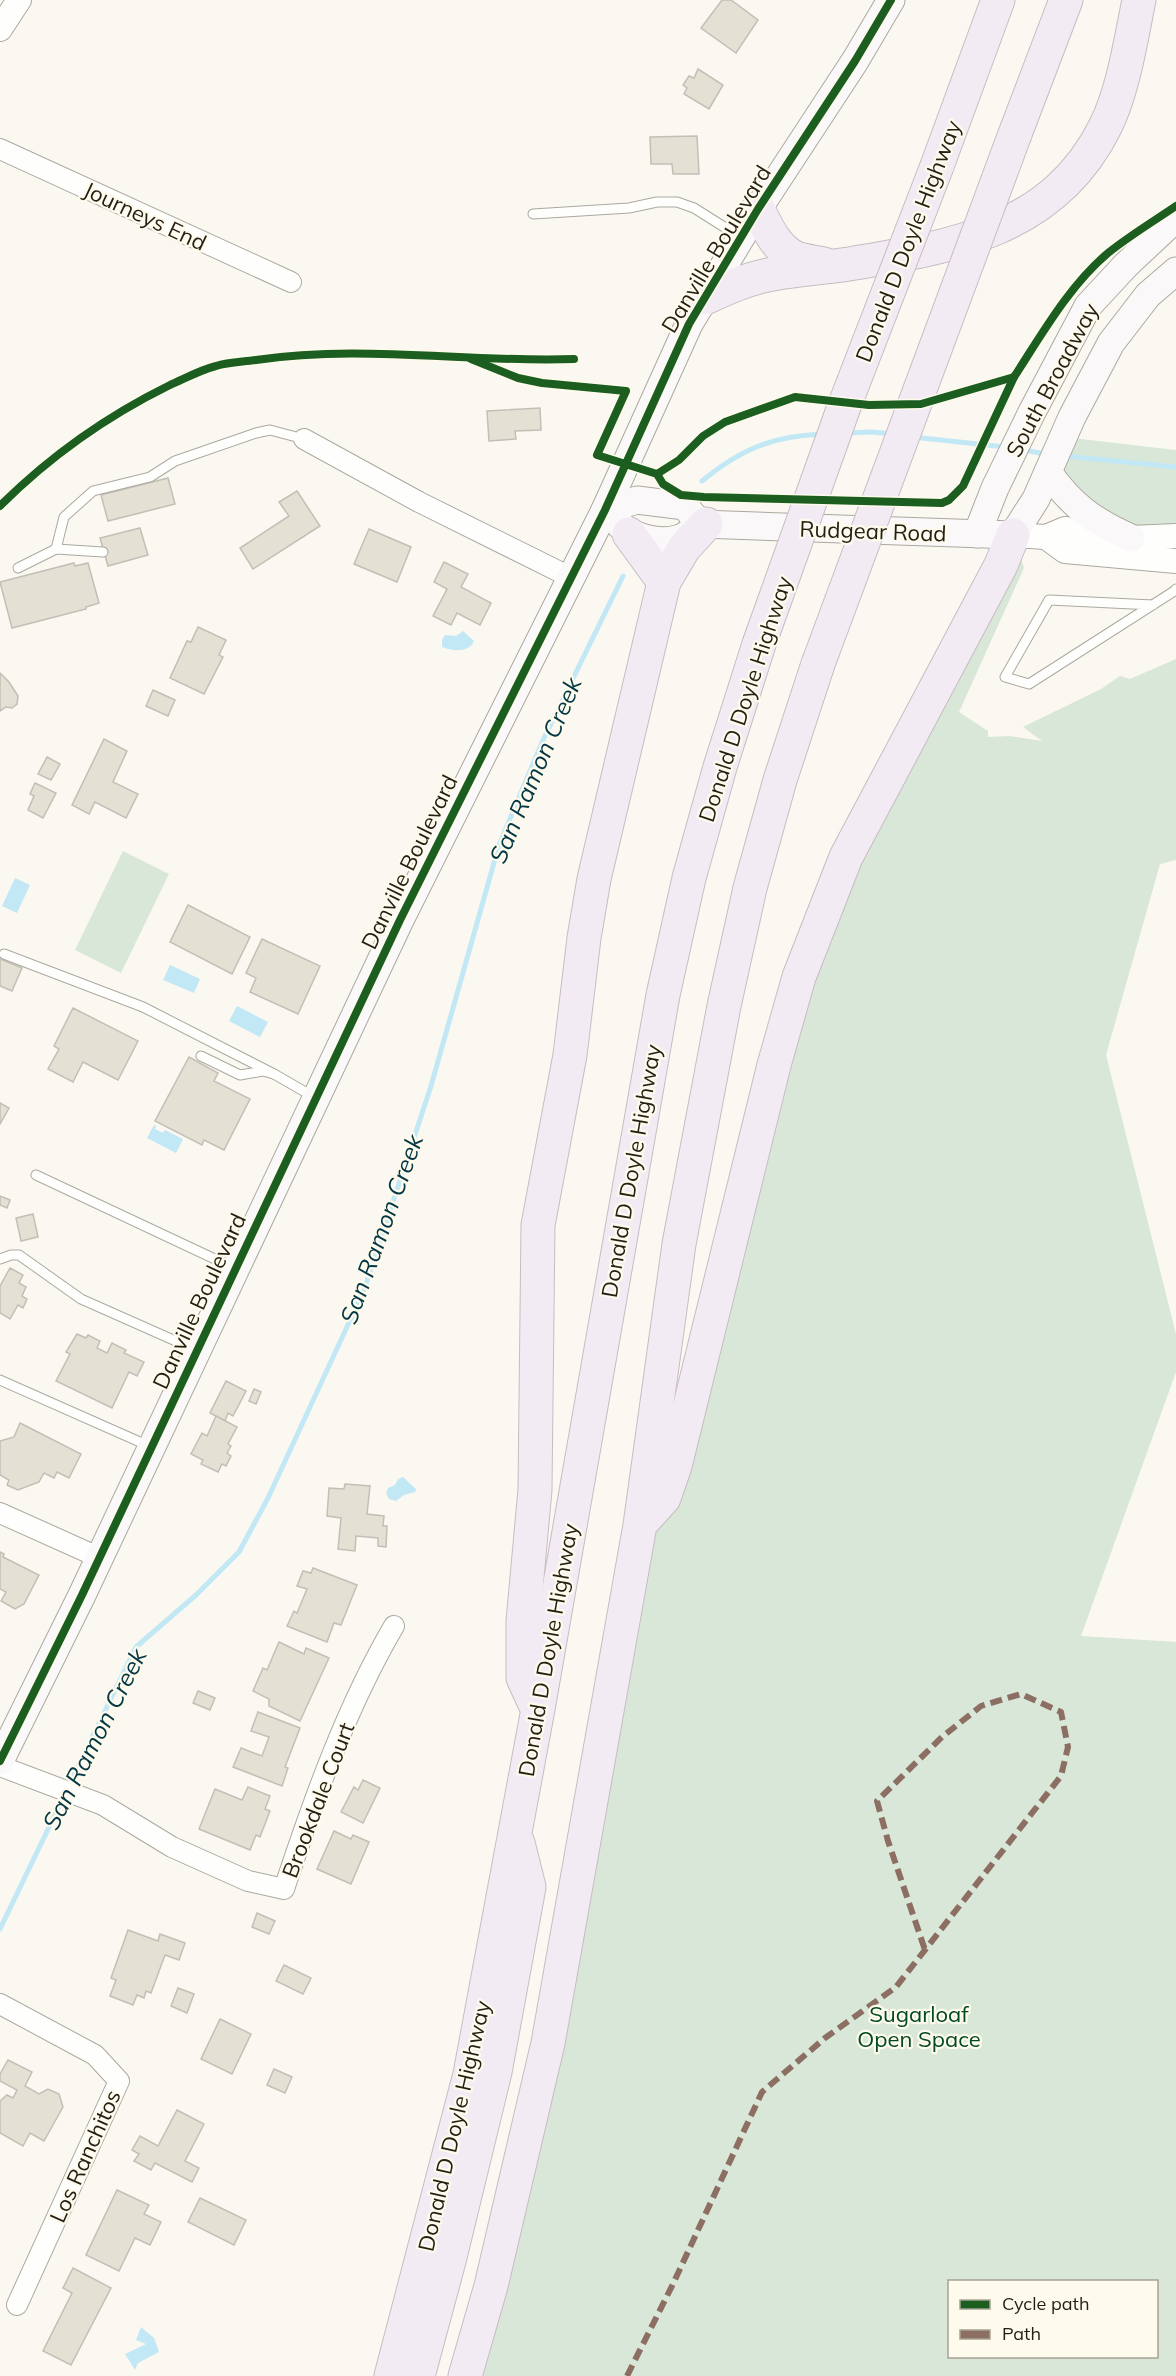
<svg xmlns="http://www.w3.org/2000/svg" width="1176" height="2376" font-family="Mulish,sans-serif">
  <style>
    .green { fill: #d8e7d7; fill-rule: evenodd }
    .water { fill: #c2e8f5 }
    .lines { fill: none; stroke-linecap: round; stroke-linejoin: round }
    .stream { stroke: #c2e8f5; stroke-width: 5 }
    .building { fill: #e4e0d4; stroke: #c2bfb6; stroke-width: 1.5 }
    .service-casing { stroke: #aba99f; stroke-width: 11 }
    .minor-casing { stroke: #aba99f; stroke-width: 22 }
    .tertiary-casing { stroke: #aba99f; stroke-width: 26 }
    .secondary-casing { stroke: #aba99f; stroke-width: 29 }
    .motorway-casing { stroke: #c6bdc2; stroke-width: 35 }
    .service { stroke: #fefefd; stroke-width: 9 }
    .minor { stroke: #fefefd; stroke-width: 20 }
    .tertiary { stroke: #fefefd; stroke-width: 24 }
    .secondary { stroke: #fbf8fa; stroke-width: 27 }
    .motorway { stroke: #f3ebf4; stroke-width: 33 }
    .motorway-bridge-casing { stroke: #c6bdc2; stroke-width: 35; stroke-linecap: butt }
    .motorway-bridge { stroke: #f3ebf4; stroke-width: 33 }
    .quiet { stroke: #8d6e63; stroke-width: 6; stroke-dasharray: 12 6; stroke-linecap: butt }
    .cycleway-casing { stroke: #fefaec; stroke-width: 11 }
    .cycleway { stroke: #1b5e20; stroke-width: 8 }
    .labels { text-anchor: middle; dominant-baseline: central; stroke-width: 4.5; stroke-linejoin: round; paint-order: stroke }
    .street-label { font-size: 22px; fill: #231f12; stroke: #fefaec }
    .park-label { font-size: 22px; fill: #004a22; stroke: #fefaec }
    .water-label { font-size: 24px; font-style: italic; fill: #033746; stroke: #fefaec }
  </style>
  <rect width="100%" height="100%" fill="#faf8f0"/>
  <g class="green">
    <polygon points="1063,437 1176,450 1176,536 1131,538 1062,493"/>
    <path d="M 1013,535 L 1024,568 L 959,712 L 988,731 L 988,737 L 1009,736 L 1042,741 L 1023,727 L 1101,689 L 1120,676 L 1130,679 L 1176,659 L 1176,860 L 1160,864 L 1106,1055 L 1176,1334 L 1176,1372 L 1081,1636 L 1176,1642 L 1176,2376 L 465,2376 L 640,1525 L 799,977 ZM 950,2282 L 1156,2282 L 1156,2356 L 950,2356 Z"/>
    <polygon points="123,851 169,874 121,973 75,950"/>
  </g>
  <g class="water">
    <path d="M 463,631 L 474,641 C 470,652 453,652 442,647 L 442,640 L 445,635 L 456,636 Z"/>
    <polygon points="15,878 30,885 17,913 2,906"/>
    <polygon points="170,965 200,979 194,993 163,980"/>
    <polygon points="237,1006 268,1022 260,1037 229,1021"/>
    <polygon points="154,1125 156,1126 155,1129 163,1133 165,1130 183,1139 176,1153 147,1138"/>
    <polygon points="403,1477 416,1489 415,1492 404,1495 396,1501 389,1499 386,1493 388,1488 395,1485 398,1479"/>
    <polygon points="141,2327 154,2338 159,2352 138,2363 135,2370 125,2354 146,2344 136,2340"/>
  </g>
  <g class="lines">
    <g class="stream">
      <polyline points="847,433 872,432 891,434"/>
      <polyline points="913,437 1005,447"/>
      <polyline points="1023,450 1046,454"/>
      <polyline points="1064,456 1176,467"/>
      <path d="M 702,481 C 741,449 772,436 823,434"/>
      <polyline points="68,1787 136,1647 196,1595 239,1552 268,1498 364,1290 431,1086 499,845 543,740 623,576"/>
      <polyline points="0,1929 64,1796"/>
    </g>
  </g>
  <g class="building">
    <polygon points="722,0 731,0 758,20 736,53 701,28"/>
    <polygon points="698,69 723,85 709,109 684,94 687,88 683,85 689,76 694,78"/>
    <polygon points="697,136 699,174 673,174 672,164 651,164 650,137"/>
    <polygon points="540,408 541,430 515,431 516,439 489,441 487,411"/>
    <polygon points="168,478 175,504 108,521 101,495"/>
    <polygon points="297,491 320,526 253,569 240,548 289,516 279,502"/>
    <polygon points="140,528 148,555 108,566 100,538"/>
    <polygon points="369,529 411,547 397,582 354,564"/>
    <polygon points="444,562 468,574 461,587 491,603 480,625 457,613 451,625 433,616 447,589 434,582"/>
    <polygon points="74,563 75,566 88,563 99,603 86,607 86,609 12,628 0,582"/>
    <polygon points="198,627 226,640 219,655 223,657 204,694 170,678 187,641 191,642"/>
    <polygon points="0,673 9,682 18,696 17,704 12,708 6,707 0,711"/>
    <polygon points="153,690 175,700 168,716 146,706"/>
    <polygon points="104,739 127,751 113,782 138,794 126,818 95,802 89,814 72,805"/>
    <polygon points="47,757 60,764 51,780 38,774"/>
    <polygon points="35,783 56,793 43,818 28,810 34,796 30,794"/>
    <polygon points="188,905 250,937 232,974 170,942"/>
    <polygon points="262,939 320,966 298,1014 250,992 256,978 246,973"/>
    <polygon points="0,959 22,968 12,991 0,986"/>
    <polygon points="73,1008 138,1041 118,1080 83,1062 73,1082 48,1069 59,1049 54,1046"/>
    <polygon points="189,1057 218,1073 214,1081 250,1099 224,1150 204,1140 202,1145 155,1121"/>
    <polygon points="0,1103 9,1108 0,1124"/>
    <polygon points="0,1196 10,1200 7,1208 0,1205"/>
    <polygon points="33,1214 38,1237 21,1241 16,1218"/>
    <polygon points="10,1268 23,1275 19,1283 26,1287 22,1296 27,1299 23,1308 18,1305 10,1319 0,1313 0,1286"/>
    <polygon points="77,1334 86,1338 88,1335 100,1341 97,1348 107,1353 112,1343 126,1350 124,1353 144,1362 137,1376 129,1372 112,1408 56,1381 70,1354 66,1352"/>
    <polygon points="226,1381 246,1391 233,1416 228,1413 225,1421 210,1413"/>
    <polygon points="254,1389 261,1392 256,1404 249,1401"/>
    <polygon points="216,1416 237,1427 228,1444 231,1446 227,1453 231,1456 226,1466 222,1464 218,1472 201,1464 203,1460 191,1454 202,1433 207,1436"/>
    <polygon points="20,1423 81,1454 69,1478 57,1472 54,1478 44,1473 39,1482 18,1490 7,1485 9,1480 0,1475 0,1441 14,1437"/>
    <polygon points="345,1484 370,1486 367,1514 384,1516 383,1526 387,1526 386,1547 378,1546 378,1538 356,1536 355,1551 338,1549 341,1518 327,1516 329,1488 344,1489"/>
    <polygon points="0,1552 4,1554 3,1557 39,1575 24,1604 15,1609 1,1601 6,1592 0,1589"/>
    <polygon points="313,1568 357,1585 341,1625 334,1623 327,1642 287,1626 294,1611 297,1613 307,1589 297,1586 303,1571 311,1573"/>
    <polygon points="279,1642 304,1654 306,1648 329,1658 300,1721 269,1706 269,1699 253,1691 263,1668 267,1670"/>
    <polygon points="198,1691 215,1698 210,1710 193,1703"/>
    <polygon points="258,1712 300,1728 285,1767 288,1768 282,1786 233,1767 241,1748 262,1756 269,1737 251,1731"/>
    <polygon points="363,1780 380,1788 363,1823 341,1812 354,1787 358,1790"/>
    <polygon points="248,1787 270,1796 265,1809 270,1811 260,1837 256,1835 250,1850 199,1829 215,1789 242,1800"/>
    <polygon points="334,1831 351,1839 353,1835 369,1842 351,1884 317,1869"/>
    <polygon points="257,1913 275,1921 269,1934 252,1927"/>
    <polygon points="128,1930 158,1941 160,1934 185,1943 179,1960 165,1955 151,1993 146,1991 144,1998 137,1995 133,2005 110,1996 116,1980 111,1978"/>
    <polygon points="284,1965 311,1978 303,1994 276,1981"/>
    <polygon points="178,1988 194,1994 187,2013 171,2006"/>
    <polygon points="220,2019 251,2034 232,2074 201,2059"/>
    <polygon points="8,2060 32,2072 25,2086 39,2094 48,2089 59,2094 63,2107 44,2141 30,2133 23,2146 0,2133 0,2101 7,2095 13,2098 17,2090 0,2081 0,2074"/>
    <polygon points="274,2069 292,2077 285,2093 267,2085"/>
    <polygon points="177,2110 204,2124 185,2161 199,2168 192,2182 155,2163 151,2170 134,2161 139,2154 132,2150 140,2136 158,2146"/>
    <polygon points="117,2190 149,2205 144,2214 161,2222 150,2245 135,2238 119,2271 86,2255"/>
    <polygon points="200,2198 246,2220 234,2245 188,2222"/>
    <polygon points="73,2268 111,2288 71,2365 43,2351 72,2293 63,2288"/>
  </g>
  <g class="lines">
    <defs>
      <g id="service">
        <polyline points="533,214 629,208 657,202 677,202 694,208 740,237"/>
        <polyline points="56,549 64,517 93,491 150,477 175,461 256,433 270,430 304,439"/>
        <polyline points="18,568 56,549 103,552"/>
        <polyline points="1153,605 1049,600 1005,677 1029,684 1176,590 1176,589"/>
        <polyline points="4,954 143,1007 274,1074"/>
        <polyline points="201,1056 240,1075 263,1071 274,1074 314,1097"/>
        <polyline points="36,1175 234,1268"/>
        <polyline points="0,1259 11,1255 19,1255 81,1299 196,1350"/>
        <polyline points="0,1380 149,1446"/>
      </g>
      <g id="minor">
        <polyline points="0,149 291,282"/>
        <polyline points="304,439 419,502 570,577"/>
        <polyline points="0,1513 98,1557"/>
        <path d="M 0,1766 L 103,1805 L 172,1847 L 248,1881 L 284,1889 C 314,1799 346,1708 394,1626"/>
        <polyline points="0,2004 95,2055 119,2081 17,2305"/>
      </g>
      <g id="tertiary">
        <polyline points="0,29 19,0"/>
        <polyline points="1013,535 1046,537 1065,529 1131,538 1176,536"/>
        <polyline points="1046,537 1065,551 1176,561"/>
      </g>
      <g id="secondary">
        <path d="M 1048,472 C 1072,506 1093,521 1131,538"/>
        <polyline points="605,510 637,500 685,506 700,524"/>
        <path d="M 620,525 C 634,538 661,545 680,538 C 687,536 693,529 700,524 L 1013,535 L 1036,499 L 1072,417 L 1111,343 L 1148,295 L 1176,271"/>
        <polyline points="977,534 995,488 1032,412 1088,306 1126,265 1176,218"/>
        <polyline points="0,1761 82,1595 400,920 605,510 689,324 758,209 855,61 891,0"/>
      </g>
      <g id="motorway">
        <polyline points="1015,134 1066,0"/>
        <polyline points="937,166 998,0"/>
        <path d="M 758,209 C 767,227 776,249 796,258 C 804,261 815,262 824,264"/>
        <path d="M 705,298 C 727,288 749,278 773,274 C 798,269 824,268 849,264 C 953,247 1054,230 1105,127 C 1123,92 1131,39 1139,0"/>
        <polyline points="629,534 664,582"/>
        <polyline points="645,1519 664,1498 675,1466 774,1065 799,977 846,857 1001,565 1013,535"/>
        <polyline points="534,1702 523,1678 523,1621 535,1490 538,1225 570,1055 584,938 594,879 639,688 664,582 684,548 706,524"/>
        <polyline points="391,2376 470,2074 538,1709 663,995 689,878 720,767 759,644"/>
        <polyline points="418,2376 449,2261 495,2072 529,1887 518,1843"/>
        <polyline points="465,2376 491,2286 548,2043 640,1525 679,1244 724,1006 750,888 780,780 818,664"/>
      </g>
    </defs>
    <use href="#service" class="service-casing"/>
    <use href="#minor" class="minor-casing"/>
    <use href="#tertiary" class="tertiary-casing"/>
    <use href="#secondary" class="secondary-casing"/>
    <use href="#motorway" class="motorway-casing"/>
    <use href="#service" class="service"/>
    <use href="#minor" class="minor"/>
    <use href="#tertiary" class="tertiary"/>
    <use href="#secondary" class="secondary"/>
    <use href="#motorway" class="motorway"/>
    <defs>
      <g id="motorway-bridge">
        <polyline points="759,644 845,404 937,166"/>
        <polyline points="818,664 1015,134"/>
      </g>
    </defs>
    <use href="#motorway-bridge" class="motorway-bridge-casing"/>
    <use href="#motorway-bridge" class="motorway-bridge"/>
    <polyline class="quiet" points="627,2376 673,2284 762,2092 825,2038 896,1987 1061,1776 1068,1747 1061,1712 1021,1694 981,1706 942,1737 877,1801 888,1841 925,1950"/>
    <defs>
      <g id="cycleway">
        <polyline points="471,359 518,378 542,383 626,391 597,455 657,474 663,484 681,495 704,497 942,503 949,500 963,486 1014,377"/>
        <path d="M 657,474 L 679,460 L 703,436 L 725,422 L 795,397 L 869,405 L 921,404 L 1014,377 C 1042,334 1069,286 1108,253 C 1129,236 1154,221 1176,206"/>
        <path d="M 0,506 C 50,456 107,416 170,385 C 184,379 200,370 216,366 C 229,362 243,362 256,360 C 362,344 468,363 574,359"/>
        <polyline points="0,1761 82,1595 400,920 605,510 689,324 758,209 855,61 891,0"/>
      </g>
    </defs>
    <use href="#cycleway" class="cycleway-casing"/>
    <use href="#cycleway" class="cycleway"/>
  </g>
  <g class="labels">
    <g class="street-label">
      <text transform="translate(145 216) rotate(25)">Journeys End</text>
      <text transform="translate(908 241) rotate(-69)">Donald D Doyle Highway</text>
      <text transform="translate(716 249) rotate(-59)">Danville Boulevard</text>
      <text transform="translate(1052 380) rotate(-62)">South Broadway</text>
      <text transform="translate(873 531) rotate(2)">Rudgear Road</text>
      <text transform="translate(745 699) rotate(-72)">Donald D Doyle Highway</text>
      <text transform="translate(409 862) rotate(-64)">Danville Boulevard</text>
      <text transform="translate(631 1171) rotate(-80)">Donald D Doyle Highway</text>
      <text transform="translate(199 1301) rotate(-65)">Danville Boulevard</text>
      <text transform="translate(548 1650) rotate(-80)">Donald D Doyle Highway</text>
      <text transform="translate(318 1800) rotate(-69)">Brookdale Court</text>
      <text transform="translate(454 2126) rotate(-77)">Donald D Doyle Highway</text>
      <text transform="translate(85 2156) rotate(-66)">Los Ranchitos</text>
    </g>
    <g class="park-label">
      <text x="919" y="2014">Sugarloaf<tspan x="919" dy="25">Open Space</tspan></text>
    </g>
    <g class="water-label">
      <text transform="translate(535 770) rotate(-67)">San Ramon Creek</text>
      <text transform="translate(381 1229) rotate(-70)">San Ramon Creek</text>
      <text transform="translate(94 1739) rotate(-63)">San Ramon Creek</text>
    </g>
  </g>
  <rect x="948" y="2280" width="210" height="78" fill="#fefaec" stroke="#a6a295" stroke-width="1.5"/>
  <rect x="960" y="2300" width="30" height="9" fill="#1b5e20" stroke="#a6a295" stroke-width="1.5"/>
  <text x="1002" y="2310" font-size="18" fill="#231f12">Cycle path</text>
  <rect x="960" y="2330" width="30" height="9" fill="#8d6e63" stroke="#a6a295" stroke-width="1.5"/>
  <text x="1002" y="2340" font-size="18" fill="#231f12">Path</text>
</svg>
